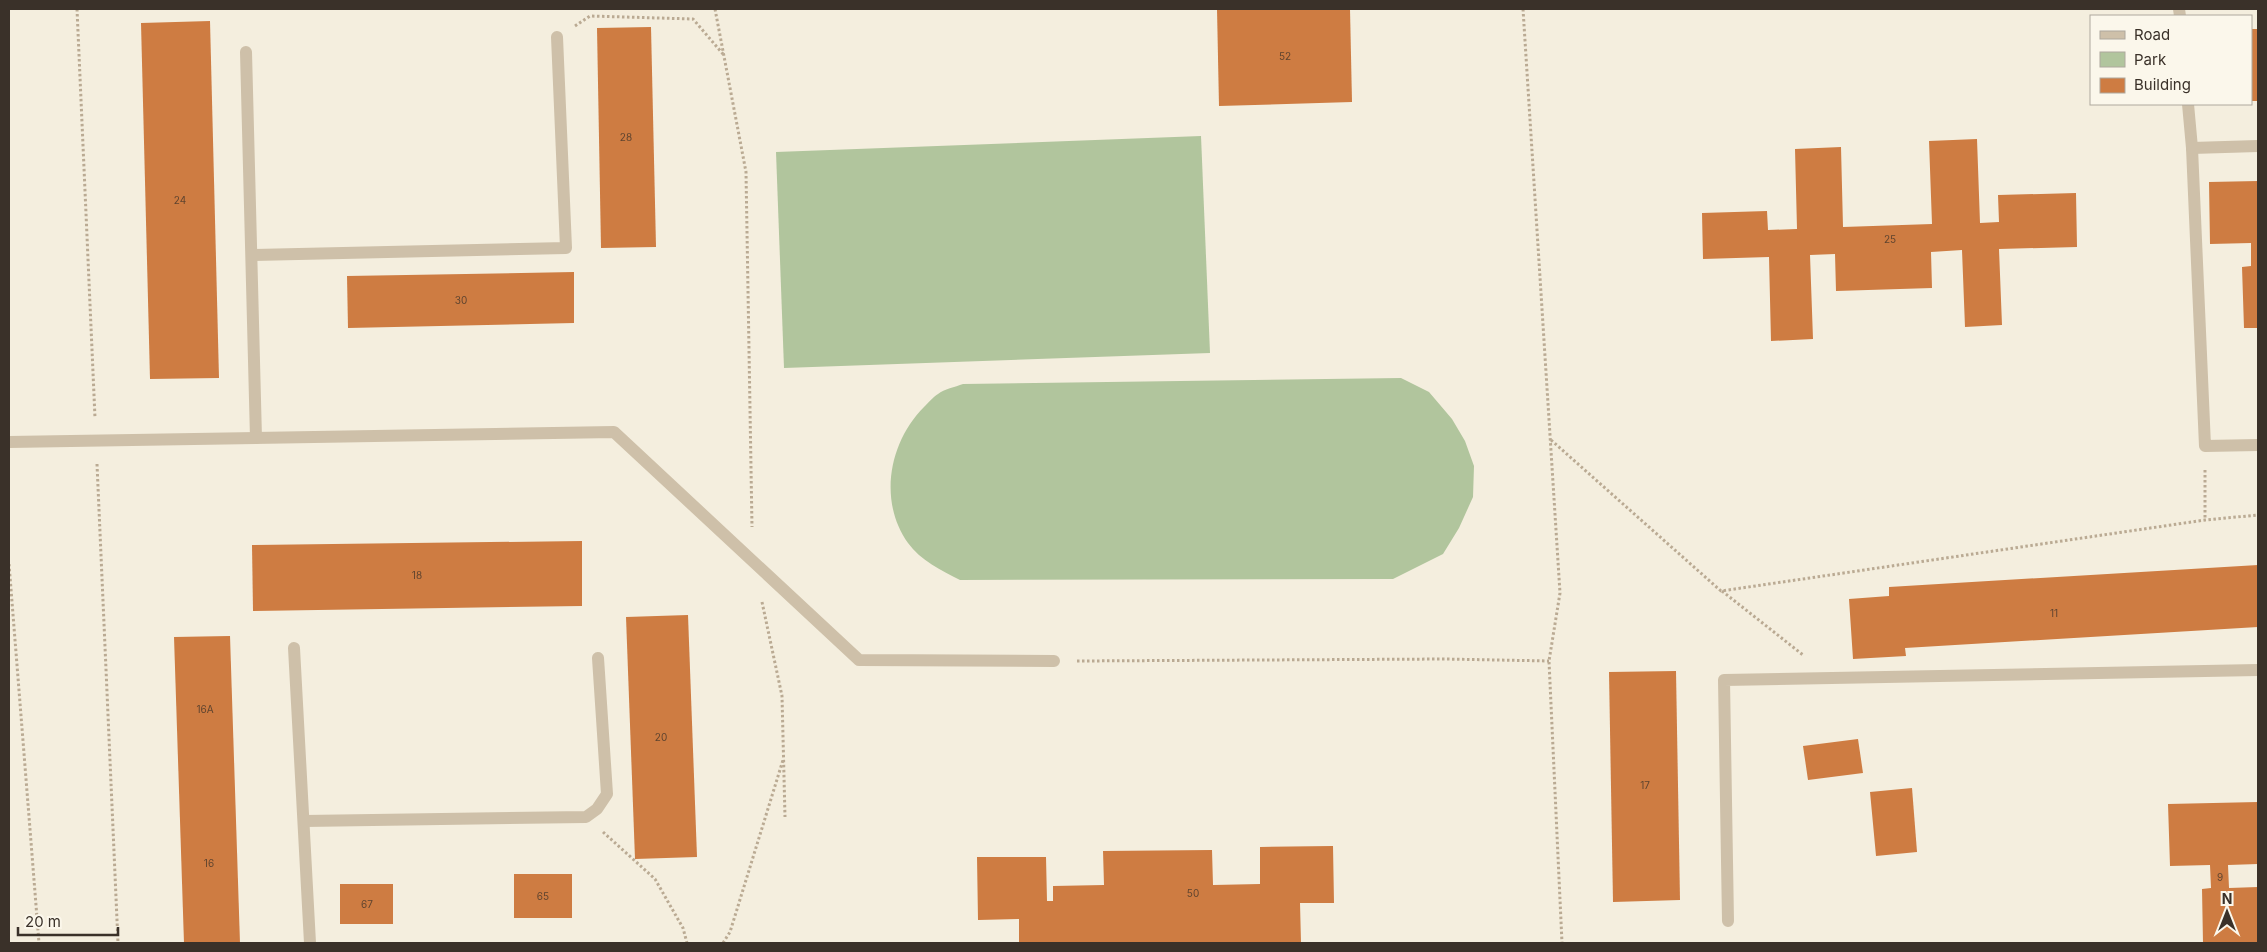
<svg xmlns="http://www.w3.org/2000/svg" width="2267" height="952" font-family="Inter,sans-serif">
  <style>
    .green { fill: #b1c59d }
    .building { fill: #ce7c42 }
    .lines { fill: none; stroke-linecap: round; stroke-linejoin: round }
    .path { stroke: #baaa93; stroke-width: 3; stroke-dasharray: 2.5 2.5; stroke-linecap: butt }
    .minor { stroke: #cec0a9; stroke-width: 12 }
    .labels { text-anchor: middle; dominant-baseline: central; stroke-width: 4.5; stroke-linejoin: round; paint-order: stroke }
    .number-label { font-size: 10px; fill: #5f442f }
  </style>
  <rect width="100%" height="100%" fill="#f4eede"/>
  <g class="green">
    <polygon points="1201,136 1210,353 784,368 776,152"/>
    <path d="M 1401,378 L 1429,392 L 1452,419 L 1465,441 L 1474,466 L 1473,497 L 1459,528 L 1443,554 L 1393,579 L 960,580 C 942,571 920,560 908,543 C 878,501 889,442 924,407 C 928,403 933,397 938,394 C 944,389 955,387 963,384 Z"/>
  </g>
  <g class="building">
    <polygon points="1217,9 1350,9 1352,102 1219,106"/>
    <polygon points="210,21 219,378 150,379 141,23"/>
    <polygon points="651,27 656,247 601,248 597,28"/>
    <rect x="2251" y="29" width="7" height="72"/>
    <polygon points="1977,139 1980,223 1999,222 1998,195 2076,193 2077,247 1999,249 2002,325 1965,327 1962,250 1931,252 1932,288 1836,291 1835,254 1810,255 1813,339 1771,341 1769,257 1703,259 1702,213 1767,211 1768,230 1797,229 1795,149 1841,147 1843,227 1932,224 1929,141"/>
    <polygon points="2258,181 2258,328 2244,328 2242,267 2251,266 2251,243 2210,244 2209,182"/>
    <polygon points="574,272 574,323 348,328 347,276"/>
    <polygon points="582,541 582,606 253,611 252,545"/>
    <polygon points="2258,565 2258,627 1905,648 1906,656 1853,659 1849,599 1889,596 1889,587"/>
    <polygon points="688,615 697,857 635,859 626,617"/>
    <polygon points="230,636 240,943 184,943 174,637"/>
    <polygon points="1676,671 1680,900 1613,902 1609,672"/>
    <polygon points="1858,739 1863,773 1808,780 1803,746"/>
    <polygon points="1912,788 1917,852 1876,856 1870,792"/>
    <polygon points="2258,802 2258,864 2228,865 2229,888 2258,887 2258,943 2203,943 2202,889 2211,888 2210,865 2170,866 2168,804"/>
    <polygon points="1333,846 1334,903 1300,903 1301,943 1019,943 1019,919 978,920 977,857 1046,857 1047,901 1053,901 1053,886 1104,885 1103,851 1212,850 1213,885 1260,884 1260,847"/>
    <rect x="514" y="874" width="58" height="44"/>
    <rect x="340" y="884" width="53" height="40"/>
  </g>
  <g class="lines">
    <g class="path">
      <polyline points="77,9 95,418"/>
      <polyline points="715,9 746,172 752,527"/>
      <polyline points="1523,9 1560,593 1549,661 1562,943"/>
      <polyline points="575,26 590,16 693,19 723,54"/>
      <polyline points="1551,440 1721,591 2205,520 2258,515"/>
      <polyline points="97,464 118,943"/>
      <polyline points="2205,470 2205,520"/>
      <polyline points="9,564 39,943"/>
      <polyline points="1722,591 1803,655"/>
      <polyline points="762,602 782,696 785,817"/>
      <polyline points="1077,661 1445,659 1549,661"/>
      <polyline points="603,832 655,879 683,928 687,943"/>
      <polyline points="723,943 730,932 783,760"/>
    </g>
    <g class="minor">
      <polyline points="2179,9 2180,16"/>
      <polyline points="246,52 256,438"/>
      <polyline points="2188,104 2192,148 2205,446 2258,445"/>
      <polyline points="2192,148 2258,146"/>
      <polyline points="252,255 566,248 557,37"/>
      <polyline points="9,442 614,432 859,660 1054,661"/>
      <polyline points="294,648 310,943"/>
      <polyline points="304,821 586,817 597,809 607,794 598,658"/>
      <polyline points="1728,921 1724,680 2258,670"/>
    </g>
  </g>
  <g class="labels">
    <g class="number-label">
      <text x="1285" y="56">52</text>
      <text x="626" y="137">28</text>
      <text x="180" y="200">24</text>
      <text x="1890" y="239">25</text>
      <text x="461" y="300">30</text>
      <text x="417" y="575">18</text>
      <text x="2054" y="613">11</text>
      <text x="205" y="709">16А</text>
      <text x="661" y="737">20</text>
      <text x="1645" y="785">17</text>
      <text x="209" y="863">16</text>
      <text x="2220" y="877">9</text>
      <text x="1193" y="893">50</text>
      <text x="543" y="896">65</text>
      <text x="367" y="904">67</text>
    </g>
  </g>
  <rect width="2267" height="952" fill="none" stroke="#3a3129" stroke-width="20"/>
  <rect x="2090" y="15" width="162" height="90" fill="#fbf7eb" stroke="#aea89d"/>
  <rect x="2100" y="31" width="25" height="8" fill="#cec0a9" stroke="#aea89d"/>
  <text x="2134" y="40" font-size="15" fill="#3a3129">Road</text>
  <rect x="2100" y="52" width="25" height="15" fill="#b1c59d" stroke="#aea89d"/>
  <text x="2134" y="65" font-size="15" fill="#3a3129">Park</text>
  <rect x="2100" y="78" width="25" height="15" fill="#ce7c42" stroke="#aea89d"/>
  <text x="2134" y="90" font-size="15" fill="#3a3129">Building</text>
  <g transform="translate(2227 912)" stroke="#fbf7eb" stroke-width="4" paint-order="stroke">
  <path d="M0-4L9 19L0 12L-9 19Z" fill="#3a3129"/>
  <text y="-8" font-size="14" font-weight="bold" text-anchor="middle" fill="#3a3129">N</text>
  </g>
  <path d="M18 927v8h100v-8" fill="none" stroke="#3a3129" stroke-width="2.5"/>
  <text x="25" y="927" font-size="15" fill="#3a3129" stroke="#fbf7eb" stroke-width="4" paint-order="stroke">20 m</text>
</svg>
